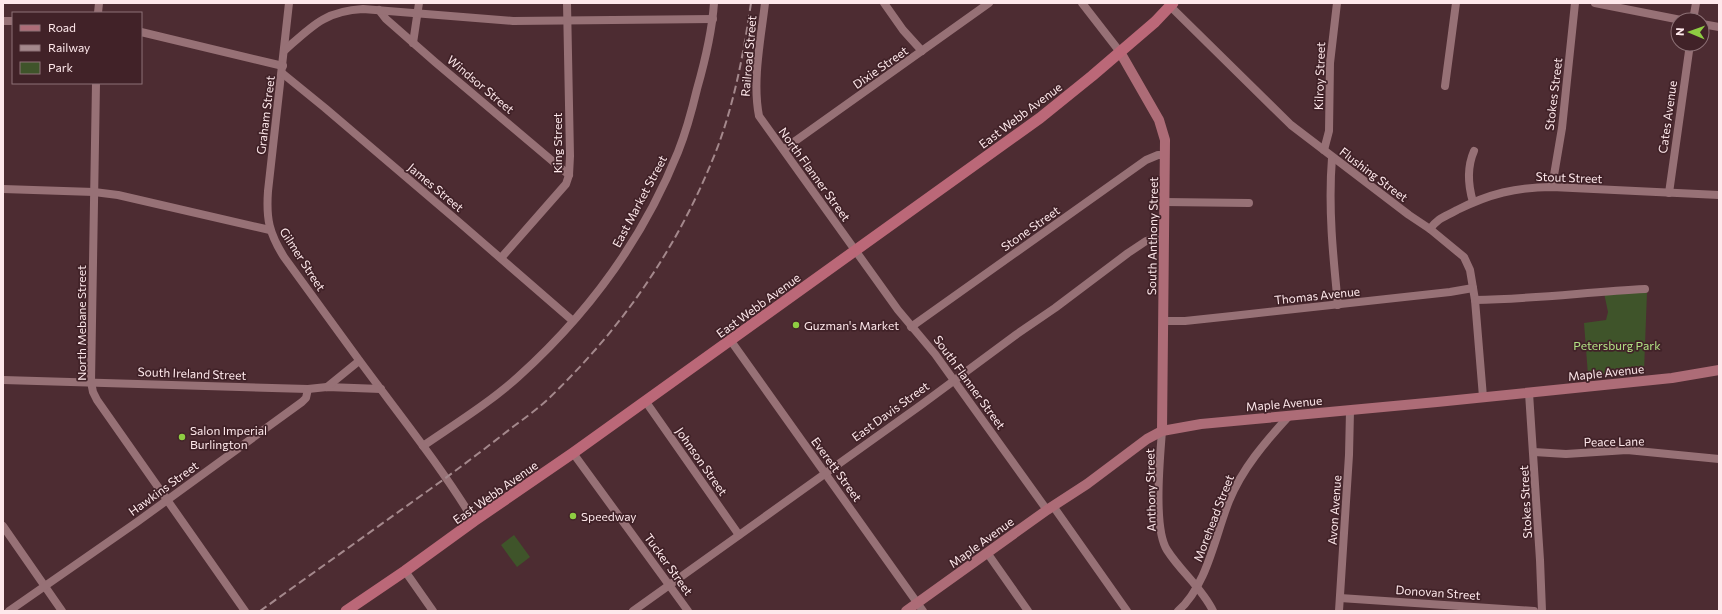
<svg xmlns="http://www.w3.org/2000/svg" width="1722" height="614" font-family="Commissioner,sans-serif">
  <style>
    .green { fill: #3f542a }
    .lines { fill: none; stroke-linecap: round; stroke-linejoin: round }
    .minor { stroke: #977176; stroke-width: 8 }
    .major { stroke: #ad6c77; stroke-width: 10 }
    .highway { stroke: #bb6878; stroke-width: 11 }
    .rail { stroke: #a4888c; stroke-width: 2; stroke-dasharray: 8 4; stroke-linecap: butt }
    .poi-dot { fill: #8ecd42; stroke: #412228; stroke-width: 1.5 }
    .labels { text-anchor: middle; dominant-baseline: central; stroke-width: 3.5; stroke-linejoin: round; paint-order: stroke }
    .street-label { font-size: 12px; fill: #fee8eb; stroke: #412228 }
    .poi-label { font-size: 12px; fill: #fee8eb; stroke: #412228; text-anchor: start }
    .park-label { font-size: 12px; fill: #b2e184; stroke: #412228 }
  </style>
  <rect width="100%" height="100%" fill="#4d2c32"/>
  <g class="green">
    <polygon points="1647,292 1644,371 1588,375 1584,323 1606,320 1608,312 1604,293"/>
    <polygon points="514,535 530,557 517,567 501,545"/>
  </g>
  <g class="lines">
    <g class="minor">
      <path d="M 289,3 L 268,191 C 266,219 269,233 284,257 C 309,291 334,326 359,360 C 398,413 440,465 474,521"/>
      <path d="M 765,3 C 761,38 752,81 759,116 L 898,310 L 935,354 L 1047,510"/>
      <polyline points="884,3 903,30 922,51"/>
      <polyline points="1082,3 1120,52"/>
      <polyline points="1595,3 1681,20"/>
      <polyline points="1170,6 1291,125 1409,215 1430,229 1464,257 1470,270 1475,300 1483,397"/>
      <polyline points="379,10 386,19 435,62 569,175"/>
      <polyline points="98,13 99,3"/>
      <polyline points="1693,20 1696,3"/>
      <polyline points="3,21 13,21"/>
      <polyline points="1702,24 1719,27"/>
      <polyline points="141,32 283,66"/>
      <polyline points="413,43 419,3"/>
      <path d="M 285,50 C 312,26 325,11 363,9 L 513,21 L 713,19"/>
      <polyline points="282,73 325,108 460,223 573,321"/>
      <polyline points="96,83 91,382 93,392 97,400 245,611"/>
      <polyline points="1445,86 1456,3"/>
      <polyline points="784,149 989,3"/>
      <polyline points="1324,150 1329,131 1330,63 1337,3"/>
      <path d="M 1332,158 C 1328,207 1333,256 1338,305"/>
      <polyline points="1552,187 1562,128 1575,3"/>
      <polyline points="3,189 94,192 118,195 270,230"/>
      <polyline points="1669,193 1690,44"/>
      <polyline points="1164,202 1249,203"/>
      <path d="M 1473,202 C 1468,185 1467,167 1474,151"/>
      <path d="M 1430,229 C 1439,217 1445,217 1457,210 C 1489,194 1516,187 1552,187 L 1719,195"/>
      <polyline points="501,258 566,184 569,175 570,156 567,3"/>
      <path d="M 1475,300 C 1532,299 1588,292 1645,289"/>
      <polyline points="1163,321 1185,321 1232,316 1450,292 1473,288"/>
      <polyline points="911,327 1146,160 1158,155 1165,155"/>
      <polyline points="731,341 923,611"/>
      <polyline points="3,380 308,389 327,387 381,389"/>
      <polyline points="327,387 359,361"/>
      <polyline points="1529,393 1540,560 1542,611"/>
      <polyline points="646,402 739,535"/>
      <path d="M 1162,431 C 1160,458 1153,528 1167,550 C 1181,572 1202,588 1213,611"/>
      <path d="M 423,446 C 455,424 489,403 518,377 C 587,315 643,239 678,152 C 686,132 692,110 697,89 C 705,61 712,32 714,3"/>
      <polyline points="1534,452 1566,454 1627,450 1719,459"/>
      <polyline points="573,453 688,611"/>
      <polyline points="1053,506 1127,611"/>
      <polyline points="3,526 62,611"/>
      <polyline points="988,554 1028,611"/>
      <polyline points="405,571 433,611"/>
      <polyline points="1340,598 1534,611"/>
      <polyline points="9,611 137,522 302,402 306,398 308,389"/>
      <polyline points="633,611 921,405 1017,334 1055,308 1128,253 1146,241 1163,236"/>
      <path d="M 1178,611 C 1207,586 1215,536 1229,501 C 1242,469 1265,442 1289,416"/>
      <polyline points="1339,611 1349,455 1350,411"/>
    </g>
    <g class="major">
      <polyline points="1120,52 1159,120 1165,140 1162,431"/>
      <polyline points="906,611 1047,510 1087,484 1147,439 1162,431 1201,424 1255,419 1437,402 1672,378 1719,370"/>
    </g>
    <polyline class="highway" points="346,611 405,571 474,521 573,453 1040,118 1092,76 1155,22 1173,3"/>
    <path class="rail" d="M 260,611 C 316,571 373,530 429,490 C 458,469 486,448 514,426 C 525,418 536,410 546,401 C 623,328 680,245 718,146 C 735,100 744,51 751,3"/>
  </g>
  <g class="poi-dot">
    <circle cx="796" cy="325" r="4"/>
    <circle cx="182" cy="437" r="4"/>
    <circle cx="573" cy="516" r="4"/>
  </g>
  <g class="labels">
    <g class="street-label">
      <text transform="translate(748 56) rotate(-85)">Railroad Street</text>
      <text transform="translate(880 67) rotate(-35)">Dixie Street</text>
      <text transform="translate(1319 76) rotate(-88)">Kilroy Street</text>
      <text transform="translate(481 84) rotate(40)">Windsor Street</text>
      <text transform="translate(1553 94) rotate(-83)">Stokes Street</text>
      <text transform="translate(265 115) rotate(-83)">Graham Street</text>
      <text transform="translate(1020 115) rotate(-37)">East Webb Avenue</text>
      <text transform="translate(1667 117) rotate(-82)">Cates Avenue</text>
      <text transform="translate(557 143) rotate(-90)">King Street</text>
      <text transform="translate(815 174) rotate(54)">North Flanner Street</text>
      <text transform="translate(1374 174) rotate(37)">Flushing Street</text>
      <text transform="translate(1569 177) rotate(2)">Stout Street</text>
      <text transform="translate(436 187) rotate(40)">James Street</text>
      <text transform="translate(639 201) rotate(-62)">East Market Street</text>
      <text transform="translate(1030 228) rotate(-35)">Stone Street</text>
      <text transform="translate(1152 236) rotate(-89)">South Anthony Street</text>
      <text transform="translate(303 259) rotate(57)">Gilmer Street</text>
      <text transform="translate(1317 295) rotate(-6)">Thomas Avenue</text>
      <text transform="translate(758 305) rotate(-36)">East Webb Avenue</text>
      <text transform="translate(81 323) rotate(-90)">North Mebane Street</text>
      <text transform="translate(1606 372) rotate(-6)">Maple Avenue</text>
      <text transform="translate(192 373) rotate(2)">South Ireland Street</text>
      <text transform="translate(970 382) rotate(54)">South Flanner Street</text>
      <text transform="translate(1284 403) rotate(-5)">Maple Avenue</text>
      <text transform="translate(890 411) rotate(-36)">East Davis Street</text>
      <text transform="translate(1614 441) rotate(-1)">Peace Lane</text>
      <text transform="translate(702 461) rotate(55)">Johnson Street</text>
      <text transform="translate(837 469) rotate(54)">Everett Street</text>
      <text transform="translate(163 488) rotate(-36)">Hawkins Street</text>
      <text transform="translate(1150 490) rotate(-91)">Anthony Street</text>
      <text transform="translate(495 492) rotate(-35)">East Webb Avenue</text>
      <text transform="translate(1525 502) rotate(-93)">Stokes Street</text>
      <text transform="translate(1334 510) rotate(-86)">Avon Avenue</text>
      <text transform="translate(1213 518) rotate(-69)">Morehead Street</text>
      <text transform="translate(981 542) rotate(-36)">Maple Avenue</text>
      <text transform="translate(669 564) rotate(54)">Tucker Street</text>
      <text transform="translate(1438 592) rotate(4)">Donovan Street</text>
    </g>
    <g class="poi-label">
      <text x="804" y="325">Guzman's Market</text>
      <text x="190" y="430">Salon Imperial<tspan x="190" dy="14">Burlington</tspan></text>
      <text x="581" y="516">Speedway</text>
    </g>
    <g class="park-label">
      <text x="1617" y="345">Petersburg Park</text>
    </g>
  </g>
  <rect width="1722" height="614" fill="none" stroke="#fee8eb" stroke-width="8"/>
  <rect x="12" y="12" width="130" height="72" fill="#412228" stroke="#8d7176"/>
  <rect x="20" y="25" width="20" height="6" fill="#ad6c77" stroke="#8d7176"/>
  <text x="48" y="32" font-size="12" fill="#fee8eb">Road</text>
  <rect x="20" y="45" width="20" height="6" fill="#a4888c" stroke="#8d7176"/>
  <text x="48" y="52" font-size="12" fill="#fee8eb">Railway</text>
  <rect x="20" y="62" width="20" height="12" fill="#3f542a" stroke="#8d7176"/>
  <text x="48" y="72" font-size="12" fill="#fee8eb">Park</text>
  <g transform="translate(1690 32) rotate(272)"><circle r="19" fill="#412228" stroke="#8d7176"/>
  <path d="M0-3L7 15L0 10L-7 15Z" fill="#8ecd42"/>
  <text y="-6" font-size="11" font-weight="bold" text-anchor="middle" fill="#fee8eb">N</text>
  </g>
</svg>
